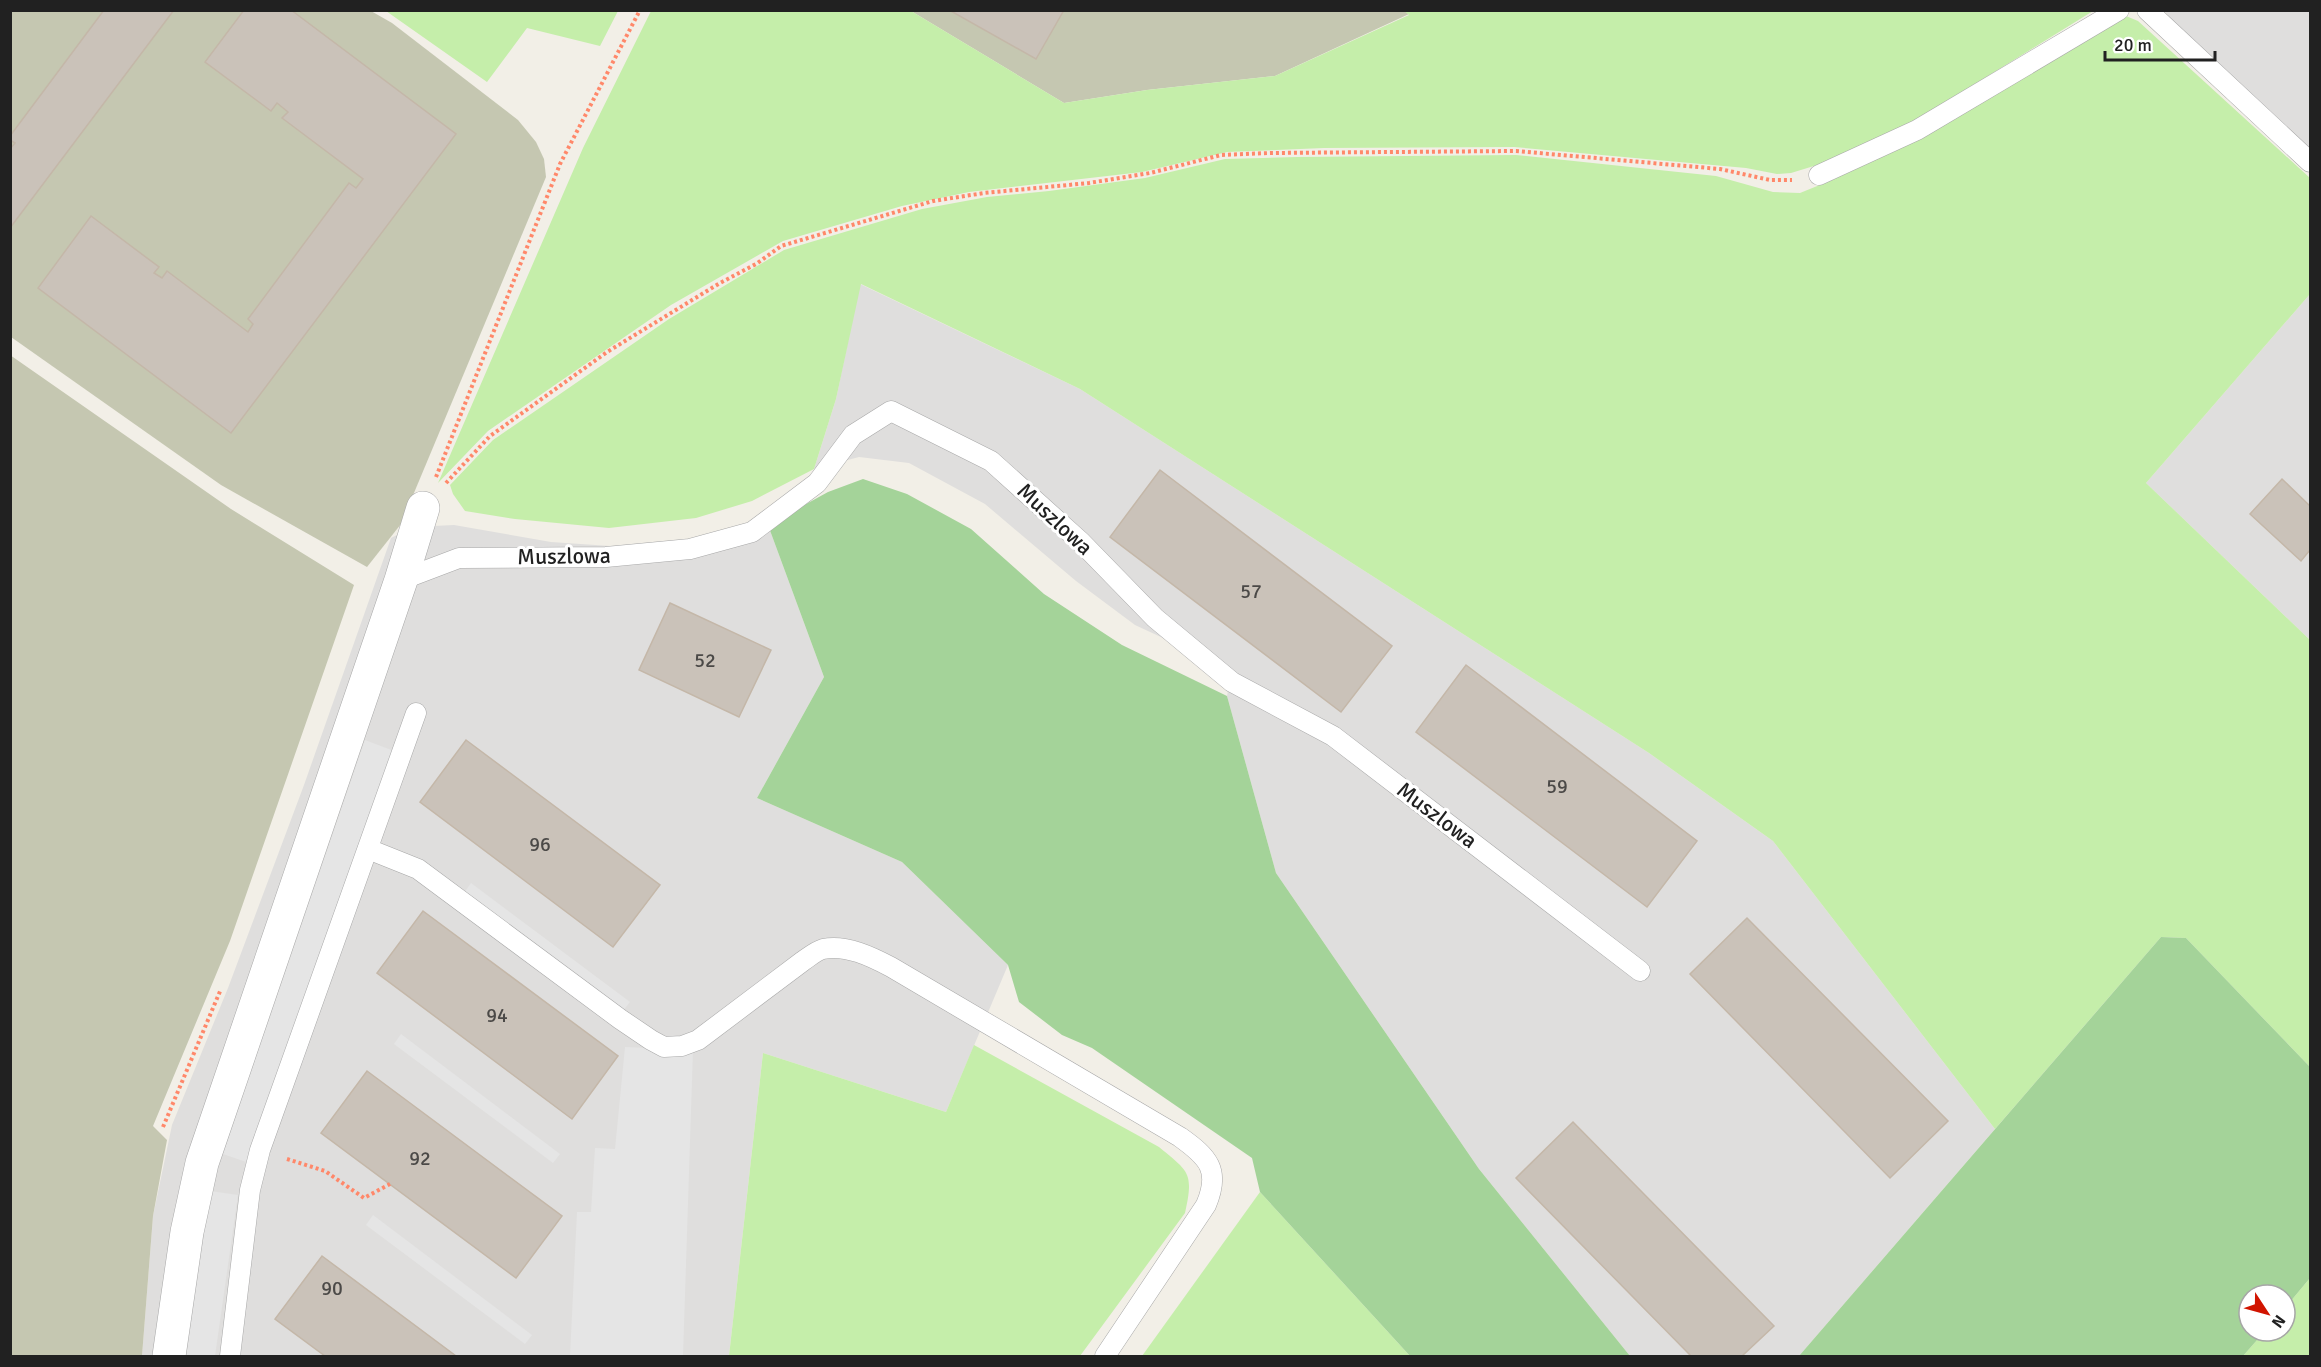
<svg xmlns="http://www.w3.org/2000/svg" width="2321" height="1367" font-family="Signika,sans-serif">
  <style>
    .residential { fill: #dfdedd }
    .construction { fill: #c5c7b1 }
    .grass { fill: #c5eeaa }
    .forest { fill: #a4d399 }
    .parking { fill: #e5e5e5 }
    .building { fill: #cac2b9; stroke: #c4b7a8; stroke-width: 1.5 }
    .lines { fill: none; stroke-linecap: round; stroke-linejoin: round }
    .lane-casing { stroke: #a8a8a8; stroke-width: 21 }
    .street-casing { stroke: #a8a8a8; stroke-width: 34 }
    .path { stroke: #ff886a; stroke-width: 4; stroke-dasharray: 3 3; stroke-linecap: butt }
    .lane { stroke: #fff; stroke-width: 20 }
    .street { stroke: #fff; stroke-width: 33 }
    .labels { text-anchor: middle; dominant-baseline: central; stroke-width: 6; stroke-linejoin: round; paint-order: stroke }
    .number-label { font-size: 20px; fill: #4b4947 }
    .street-label { font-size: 22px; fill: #212121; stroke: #fff }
  </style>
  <rect width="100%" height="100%" fill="#f2efe7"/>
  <g class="residential">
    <polygon points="2165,11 2310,11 2310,150 2175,26"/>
    <polygon points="860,284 1080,389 1649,753 1773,841 1995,1129 1799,1356 1630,1356 1479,1169 1276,873 1227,696 1232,670 1135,625 1076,581 985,504 909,463 859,457 814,469 836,399"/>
    <polygon points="2310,294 2310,640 2146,483"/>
    <polygon points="454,525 551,542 610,546 698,538 768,525 824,677 757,798 902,862 1008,965 946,1112 763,1053 729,1356 142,1356 153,1216 172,1125 228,988 304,785 391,538 413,527"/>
  </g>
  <g class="construction">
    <polygon points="1404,10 1409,14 1275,76 1147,90 1064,103 911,11"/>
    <polygon points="11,11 371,11 392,23 518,120 536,142 544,159 546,177 401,524 367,567 221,485 11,337"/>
    <polygon points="10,355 231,509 354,585 230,941 153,1126 167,1140 153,1216 142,1356 11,1356"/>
  </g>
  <g class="grass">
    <polygon points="386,11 618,11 600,46 527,28 487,82"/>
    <polygon points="651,11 911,11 1064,103 1147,90 1275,76 1409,15 1404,11 2093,11 1915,121 1827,162 1791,173 1777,174 1746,168 1514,147 1324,148 1227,152 1142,172 969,192 902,206 783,241 671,305 488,431 438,483 583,148"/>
    <polygon points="2126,16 2138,21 2310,178 2310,294 2146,483 2310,640 2310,1067 2186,938 2161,937 1995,1129 1773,841 1649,753 1080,389 861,284 836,399 814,469 752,501 696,518 609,528 515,519 465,511 453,494 450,485 493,440 669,319 784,250 922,209 987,197 1049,191 1145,178 1225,159 1297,157 1516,155 1716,176 1773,192 1800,193 1832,180"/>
    <path d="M 974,1045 L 1159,1147 C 1189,1172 1194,1172 1185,1213 L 1080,1356 L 729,1356 L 763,1053 L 946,1112 Z"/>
    <polygon points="1260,1192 1410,1356 1142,1356"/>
    <polygon points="2310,1278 2310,1356 2243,1356 2265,1331 2285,1331 2285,1308"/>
  </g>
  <g class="forest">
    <polygon points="863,479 907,494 971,529 1044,594 1122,645 1227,696 1276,873 1479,1169 1630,1356 1410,1356 1260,1192 1252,1158 1092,1048 1062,1035 1019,1002 1008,965 902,862 757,798 824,677 768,525 828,492"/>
    <polygon points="2161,937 2186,938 2310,1067 2310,1278 2285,1308 2285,1295 2249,1295 2249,1331 2265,1331 2243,1356 1799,1356"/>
  </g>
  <g class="parking">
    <polygon points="365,740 394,751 252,1164 223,1154"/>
    <polygon points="471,883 630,1002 622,1012 464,893"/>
    <polygon points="401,1034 560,1154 553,1163 394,1044"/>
    <polygon points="625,1047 693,1050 683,1356 570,1356 577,1212 591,1212 595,1148 615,1149"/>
    <polygon points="210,1191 238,1195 215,1356 186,1356"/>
    <polygon points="373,1215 532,1335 525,1344 366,1225"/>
  </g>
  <g class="building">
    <polygon points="104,10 174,10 10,228 10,149 15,143 10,140 10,136"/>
    <polygon points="244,10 291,10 456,134 231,433 38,288 91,216 159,267 154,273 162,278 167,271 248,332 253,324 248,319 349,183 356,188 363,179 282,118 288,112 277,103 271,111 205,62"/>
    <polygon points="949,10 1064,10 1036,59"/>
    <polygon points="1160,470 1392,646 1341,712 1110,537"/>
    <polygon points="2282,479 2310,506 2310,550 2301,561 2250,514"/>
    <polygon points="670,603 771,650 739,717 639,670"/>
    <polygon points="1466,665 1697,841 1647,907 1416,732"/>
    <polygon points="466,740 660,885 613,947 420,802"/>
    <polygon points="423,911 618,1056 572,1119 377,973"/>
    <polygon points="1747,918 1948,1121 1890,1178 1690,974"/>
    <polygon points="367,1071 562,1216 516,1278 321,1133"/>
    <polygon points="1573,1122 1774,1326 1742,1356 1691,1356 1516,1178"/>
    <polygon points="322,1256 456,1356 325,1356 275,1319"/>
  </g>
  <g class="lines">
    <defs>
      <g id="lane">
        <polyline points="2147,10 2310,162"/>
        <polyline points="1819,175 1917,130 2119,10"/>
        <polyline points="401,580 459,558 606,557 690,549 752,532 817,483 853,435 891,411 991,461 1081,542 1155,618 1232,682 1333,736 1640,971"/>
        <path d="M 368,849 L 418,869 L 620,1019 L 651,1040 L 664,1047 L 682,1046 L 698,1040 L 803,961 C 809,957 816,951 823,949 C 846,944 872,957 891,967 L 1180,1137 C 1208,1157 1221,1170 1206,1205 L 1105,1356"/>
        <polyline points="230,1356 250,1190 260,1150 416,713"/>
      </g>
      <polyline id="street" points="169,1356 187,1232 202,1163 401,580 423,508"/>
    </defs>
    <use href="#lane" class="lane-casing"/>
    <use href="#street" class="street-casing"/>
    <g class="path">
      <polyline points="436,477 560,164 640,10"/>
      <polyline points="446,483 490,436 607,352 720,283 756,264 781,246 933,201 984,193 1089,183 1150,173 1221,155 1270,153 1516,151 1720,169 1770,180 1792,180"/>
      <polyline points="163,1127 221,989"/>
      <polyline points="287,1159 325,1171 364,1198 390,1184"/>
    </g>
    <use href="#lane" class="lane"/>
    <use href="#street" class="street"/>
  </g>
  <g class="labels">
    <g class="number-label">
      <text x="1251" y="591">57</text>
      <text x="705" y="660">52</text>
      <text x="1557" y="786">59</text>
      <text x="540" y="844">96</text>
      <text x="497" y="1015">94</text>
      <text x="420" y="1158">92</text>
      <text x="332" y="1288">90</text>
    </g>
    <g class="street-label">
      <text transform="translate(1055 519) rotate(43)">Muszlowa</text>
      <text transform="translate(564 556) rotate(-1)">Muszlowa</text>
      <text transform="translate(1437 815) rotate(37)">Muszlowa</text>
    </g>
  </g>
  <rect width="2321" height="1367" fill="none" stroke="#212121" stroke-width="24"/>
  <g transform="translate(2267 1313) rotate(126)"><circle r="28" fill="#ffffff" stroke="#a6a6a6" stroke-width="1.5"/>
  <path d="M0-4.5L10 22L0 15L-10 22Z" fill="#d11400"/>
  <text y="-9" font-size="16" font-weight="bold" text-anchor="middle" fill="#212121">N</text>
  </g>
  <path d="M2105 51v9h110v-9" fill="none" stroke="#212121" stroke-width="3"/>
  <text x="2114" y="51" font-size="18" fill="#212121" stroke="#ffffff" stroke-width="4.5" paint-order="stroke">20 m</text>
</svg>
